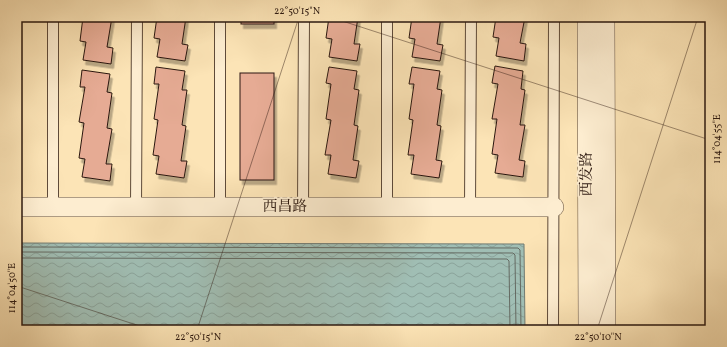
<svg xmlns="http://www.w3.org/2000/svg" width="727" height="347" font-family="Vollkorn,'Noto Serif SC',serif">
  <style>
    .water { fill: url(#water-waves); stroke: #717b72 }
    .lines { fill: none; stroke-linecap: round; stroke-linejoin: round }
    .shore { stroke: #656a62; stroke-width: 1 }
    .building { fill: #e6ab94; stroke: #2a170f; filter: url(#shadow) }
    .lane-casing { stroke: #5e4a39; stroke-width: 12 }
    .street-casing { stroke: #5e4a39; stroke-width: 20 }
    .lane { stroke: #fdedd0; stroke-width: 10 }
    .street { stroke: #fdedd0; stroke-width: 19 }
    .ticks { fill: none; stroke: #2a170f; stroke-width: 1; stroke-opacity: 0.45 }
    .labels { text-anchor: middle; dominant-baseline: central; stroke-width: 4; stroke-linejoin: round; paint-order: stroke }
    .street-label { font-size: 15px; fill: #2a170f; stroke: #fdedd0 }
    .neatline { fill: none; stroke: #2a170f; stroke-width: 1.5 }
    .ticks-label { font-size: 10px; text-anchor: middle; fill: #2a170f }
  </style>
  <defs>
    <pattern id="water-waves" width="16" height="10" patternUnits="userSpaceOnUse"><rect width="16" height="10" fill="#a0beb4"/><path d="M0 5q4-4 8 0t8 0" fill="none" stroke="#8aa39a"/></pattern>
    <filter id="shadow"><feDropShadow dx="2.5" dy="4.5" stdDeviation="0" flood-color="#0004"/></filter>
  </defs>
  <rect width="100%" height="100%" fill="#fce4b6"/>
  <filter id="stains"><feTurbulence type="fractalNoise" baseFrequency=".005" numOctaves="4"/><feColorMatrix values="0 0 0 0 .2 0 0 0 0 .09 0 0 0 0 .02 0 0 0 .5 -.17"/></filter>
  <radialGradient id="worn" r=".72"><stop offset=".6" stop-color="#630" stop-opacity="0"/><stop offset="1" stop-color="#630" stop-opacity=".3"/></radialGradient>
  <polygon class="water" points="17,243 524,244 525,330 17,330"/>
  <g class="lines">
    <g class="shore">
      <polyline points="17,247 518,248 520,250 521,330"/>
      <polyline points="17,252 513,253 515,255 516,330"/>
      <polyline points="17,258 507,259 509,261 510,330"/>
    </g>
  </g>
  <g class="building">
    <polygon points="83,17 112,17 107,47 113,48 111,64 83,60 86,42 80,41"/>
    <polygon points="157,17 186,17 182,44 188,45 185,61 157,57 160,39 154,38"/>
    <rect x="241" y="17" width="33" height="7"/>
    <polygon points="329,17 358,17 354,44 360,44 357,61 329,57 332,39 326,38"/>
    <polygon points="412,17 441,17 437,44 443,45 440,61 412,57 415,39 409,38"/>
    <polygon points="496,17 525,17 520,43 526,44 524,61 496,56 499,38 493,37"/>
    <polygon points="495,66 523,71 521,89 525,90 520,125 525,125 519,160 525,161 523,177 495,173 498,155 492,154 497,119 492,119 498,84 492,83"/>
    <polygon points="156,67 185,71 182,90 187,90 182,125 186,126 181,161 187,161 184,178 156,174 159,156 153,155 158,120 154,119 159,84 154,84"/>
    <polygon points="329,67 357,71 354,89 359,90 354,125 358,126 353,160 359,161 356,178 328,174 331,155 325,155 331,120 326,119 331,84 326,83"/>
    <polygon points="412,67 440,71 437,89 442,90 437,125 441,126 436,160 442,161 439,178 411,174 414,155 408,155 413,120 409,119 414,84 409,84"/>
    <polygon points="82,70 110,74 107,92 112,93 107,128 112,129 106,164 112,164 110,181 82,177 85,159 79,158 84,123 79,122 85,87 80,87"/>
    <rect x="240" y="73" width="34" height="107"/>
  </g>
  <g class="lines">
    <defs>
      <g id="lane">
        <polyline points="53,207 53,17"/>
        <polyline points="136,207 137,17"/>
        <polyline points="220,207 220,17"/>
        <polyline points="303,207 304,17"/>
        <polyline points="387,207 387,17"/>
        <polyline points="470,207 471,17"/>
        <polyline points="553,330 554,17"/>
      </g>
      <g id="street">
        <polyline points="587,17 588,330"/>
        <polyline points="605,17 606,330"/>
        <polyline points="17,207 554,207"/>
      </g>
    </defs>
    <use href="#lane" class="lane-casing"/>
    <use href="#street" class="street-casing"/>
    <use href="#lane" class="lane"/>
    <use href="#street" class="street"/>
  </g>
  <path class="ticks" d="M 330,17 L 710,140M 17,286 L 152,330M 197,330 L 299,17M 597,330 L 698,17"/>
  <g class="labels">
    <g class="street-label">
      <text transform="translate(587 174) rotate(-90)">西发路</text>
      <text x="285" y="207">西昌路</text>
    </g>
  </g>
  <rect width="727" height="347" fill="none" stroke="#fce4b6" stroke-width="44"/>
  <rect x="22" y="22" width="683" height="303" class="neatline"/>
  <g class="ticks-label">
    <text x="297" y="14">22°50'15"N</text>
    <text transform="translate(716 139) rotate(-90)" y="4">114°04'55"E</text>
    <text transform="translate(11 288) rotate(-90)" y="4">114°04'50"E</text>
    <text x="198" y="340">22°50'15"N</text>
    <text x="598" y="340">22°50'10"N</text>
  </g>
  <rect width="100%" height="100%" filter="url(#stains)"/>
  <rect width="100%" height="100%" fill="url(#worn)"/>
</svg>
